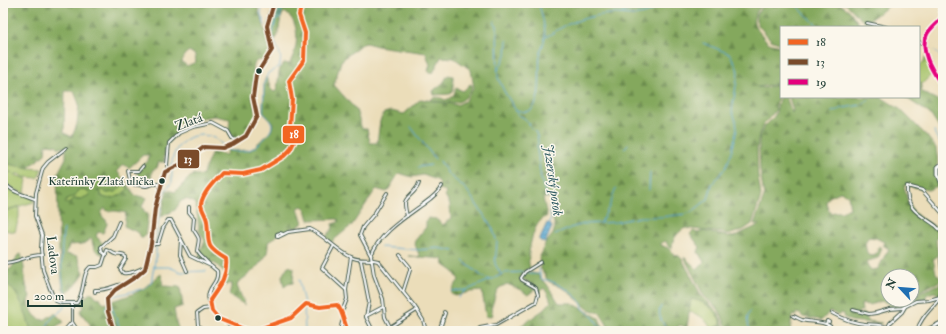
<svg xmlns="http://www.w3.org/2000/svg" width="946" height="334" font-family="'IM FELL Double Pica',serif">
  <style>
    .grass { fill: #a6c269; stroke: #62804e }
    .forest { fill: url(#forest-firs); stroke: #527248; fill-rule: evenodd }
    .water { fill: url(#water-rules); stroke: #3b7182 }
    .lines { fill: none; stroke-linecap: round; stroke-linejoin: round }
    .stream { stroke: #57a5d0; stroke-width: 1 }
    .minor-casing { stroke: #3e5548; stroke-width: 4 }
    .tertiary-casing { stroke: #3e5548; stroke-width: 5 }
    .minor { stroke: #fff; stroke-width: 2 }
    .tertiary { stroke: #fff; stroke-width: 3 }
    .bus-1-casing { stroke: #fbf7ec; stroke-width: 7 }
    .bus-2-casing { stroke: #fbf7ec; stroke-width: 7 }
    .bus-3-casing { stroke: #fbf7ec; stroke-width: 7 }
    .bus-1 { stroke: #f26522; stroke-width: 4 }
    .bus-2 { stroke: #7a4b2a; stroke-width: 4 }
    .bus-3 { stroke: #e5007d; stroke-width: 4 }
    .bus-dot { fill: #1f3d34; stroke: #fbf7ec; stroke-width: 1.5 }
    .labels { text-anchor: middle; dominant-baseline: central; stroke-width: 3; stroke-linejoin: round; paint-order: stroke }
    .bus-label { font-size: 12px; fill: #1f3d34; stroke: #fbf7ec; text-anchor: end }
    .street-label { font-size: 13px; fill: #1f3d34; stroke: #fbf7ec }
    .water-label { font-size: 14px; font-style: italic; fill: #305c63; stroke: #fbf7ec }
    .line-badge { stroke: #fbf7ec; stroke-width: 1.5 }
    .badge-label { font-size: 11px; text-anchor: middle; font-weight: bold; fill: #fff }
  </style>
  <defs>
    <pattern id="forest-firs" width="22" height="20" patternUnits="userSpaceOnUse"><rect width="22" height="20" fill="#84a85d"/><path d="M5 1l3.5 6h-7zM16 11l3.5 6h-7z" fill="#6b8a4e"/></pattern>
    <pattern id="water-rules" width="6" height="5" patternUnits="userSpaceOnUse"><rect width="6" height="5" fill="#57a5d0"/><path d="M0 2.5h6" fill="none" stroke="#4788aa"/></pattern>
  </defs>
  <rect width="100%" height="100%" fill="#fbf7ec"/>
  <filter id="ink" filterUnits="userSpaceOnUse"><feTurbulence type="fractalNoise" baseFrequency=".025" numOctaves="2"/><feDisplacementMap in="SourceGraphic" scale="8" xChannelSelector="R" yChannelSelector="G"/><feConvolveMatrix kernelMatrix="1 2 1 2 8 2 1 2 1" color-interpolation-filters="sRGB"/></filter>
  <filter id="wash" filterUnits="userSpaceOnUse"><feTurbulence type="fractalNoise" baseFrequency=".012" numOctaves="4" result="noise"/><feDisplacementMap in="SourceGraphic" scale="16" xChannelSelector="R" yChannelSelector="G"/><feGaussianBlur stdDeviation="0.9" result="paint"/><feColorMatrix in="noise" values="0 0 0 0 0 0 0 0 0 0 0 0 0 0 0 0 0 1.4 0 .05"/><feComposite in="paint" operator="in"/></filter>
  <g filter="url(#wash)">
    <rect width="100%" height="100%" fill="#ebddb9"/>
    <g class="grass">
      <polygon points="925,57 933,73 922,84 919,83 919,65 924,63"/>
      <path d="M 3,163 L 28,168 L 42,169 L 38,178 L 24,177 L 20,174 L 15,174 L 15,175 L 27,179 L 25,193 C 13,189 3,185 3,171 L 13,173 L 3,170 Z"/>
      <polygon points="3,184 5,184 10,190 34,199 34,202 6,210 5,208 3,208"/>
      <path d="M 123,185 L 128,187 L 128,189 C 121,196 110,203 101,195 L 101,192 L 97,191 L 97,190 L 101,189 L 107,193 L 116,192 Z"/>
      <polygon points="81,189 90,193 90,195 81,199 75,198 68,204 65,203 68,198 75,196 78,190"/>
      <polygon points="19,207 19,217 15,232 4,230 7,223 5,211"/>
      <path d="M 3,282 C 19,289 27,316 31,331 L 3,331 Z"/>
      <path d="M 691,299 C 706,301 717,311 722,324 L 711,329 C 706,319 700,314 689,312 Z"/>
    </g>
    <g class="forest">
      <path d="M 3,3 L 263,3 L 259,4 L 258,9 L 271,46 L 271,50 L 265,62 C 255,56 253,65 253,73 L 255,74 L 252,97 L 256,116 L 245,135 L 239,140 C 227,136 229,129 230,119 L 214,116 L 194,119 L 174,125 L 176,134 C 165,146 164,145 164,162 L 159,162 L 157,168 L 152,170 L 151,184 L 145,185 L 143,180 L 138,177 L 137,171 L 148,161 L 149,155 L 143,155 L 129,168 L 123,164 L 117,171 C 124,181 129,183 134,195 L 147,198 L 142,206 L 144,211 L 148,214 L 145,236 L 143,238 L 141,238 L 139,233 L 124,226 L 126,213 L 116,211 L 107,211 L 105,208 L 101,213 L 102,217 L 106,220 L 107,224 L 103,233 L 98,232 L 96,236 L 103,244 L 100,249 L 104,255 C 95,252 92,247 92,238 L 83,244 L 69,245 L 66,254 L 77,256 L 84,273 L 76,285 L 67,292 L 66,292 L 63,289 L 59,251 L 57,175 L 66,158 L 66,147 L 59,148 L 56,145 L 46,144 L 45,154 L 28,168 L 3,163 ZM 189,51 L 195,55 L 196,62 L 187,66 L 182,62 L 184,55 ZM 65,91 L 74,91 L 79,104 L 77,124 L 72,137 L 64,133 ZM 123,185 L 128,187 L 128,189 C 121,196 111,202 101,196 L 101,192 L 97,191 L 102,190 L 107,193 L 116,192 ZM 81,189 L 89,192 L 90,195 L 81,199 L 74,199 L 68,204 L 65,203 L 68,198 L 74,197 L 78,190 Z"/>
      <path d="M 276,3 L 763,3 C 754,15 749,20 760,33 C 763,36 766,41 769,43 C 773,45 777,44 781,47 L 781,81 L 778,84 L 757,87 L 764,88 L 776,85 L 779,88 L 775,111 L 764,124 L 759,134 L 757,148 L 758,177 L 761,196 L 752,224 L 743,230 L 731,234 L 685,228 C 678,232 672,239 672,248 L 668,246 L 666,241 L 661,243 L 661,245 L 670,249 L 674,255 L 679,256 L 682,259 L 701,295 L 718,312 L 723,324 L 728,331 L 705,331 L 722,325 C 717,311 706,301 691,299 L 687,328 L 680,325 L 678,326 L 678,331 L 606,331 L 606,329 L 608,326 L 600,313 L 588,309 L 565,289 L 548,281 L 541,269 L 539,259 L 545,244 L 553,234 L 555,227 L 551,212 L 553,203 L 552,197 L 543,198 L 547,216 C 544,218 541,220 539,222 C 532,231 526,257 530,268 L 524,271 L 520,279 L 521,282 L 535,289 L 528,295 L 521,290 L 507,284 L 499,288 L 496,293 L 491,309 L 493,315 L 486,317 L 482,291 L 469,292 L 456,296 L 451,294 L 453,288 L 459,280 L 454,272 L 444,265 L 443,259 L 408,256 L 420,257 L 414,242 L 426,227 L 426,222 L 428,218 L 436,219 L 443,225 L 451,218 L 450,205 L 445,195 L 446,192 L 441,189 L 438,190 L 440,184 L 437,180 L 423,175 L 412,177 L 399,173 L 387,192 L 376,189 L 352,225 L 330,243 L 326,237 L 333,228 L 332,224 L 339,222 L 338,219 L 309,220 L 306,209 L 302,206 L 298,208 L 303,223 L 295,228 L 292,227 L 292,229 L 284,233 L 279,232 L 276,234 L 276,237 L 268,242 C 268,246 268,251 266,255 C 262,263 246,278 238,282 L 237,286 L 245,305 L 229,295 L 232,283 L 223,286 L 221,288 L 226,275 L 216,264 L 201,260 L 199,252 L 205,241 L 199,231 L 196,203 L 186,199 L 181,201 L 175,210 L 161,217 L 167,190 L 175,192 L 193,174 L 202,176 L 212,152 L 226,155 L 227,151 L 251,150 L 271,131 L 273,123 L 263,112 L 264,82 L 266,77 L 269,84 L 270,88 L 274,92 L 276,91 C 280,82 276,70 284,63 L 289,64 C 298,50 302,21 284,12 C 278,21 281,28 276,39 L 271,38 L 268,26 ZM 366,43 L 377,46 L 426,53 L 430,65 L 428,71 L 433,73 L 441,57 L 454,58 L 471,70 L 474,88 L 465,101 L 457,105 L 421,99 L 404,114 L 391,111 L 384,113 L 380,121 L 377,143 L 370,143 L 367,129 L 362,129 L 356,110 L 334,85 L 341,61 L 360,45 Z"/>
      <polygon points="765,3 839,3 850,11 861,27 781,27 781,44 771,40 759,26 756,20 756,15"/>
      <path d="M 843,3 L 893,3 L 866,22 C 857,19 853,7 843,3 Z"/>
      <polygon points="448,75 453,76 453,91 450,94 434,95 433,91 443,83"/>
      <polygon points="919,83 922,84 920,91 939,101 943,107 943,134 930,114 905,97 919,97"/>
      <path d="M 470,84 L 472,85 C 472,89 471,90 469,93 C 459,108 446,102 430,100 C 435,96 440,97 445,100 C 452,98 454,96 456,88 L 463,91 Z"/>
      <path d="M 781,91 L 781,97 L 786,97 L 792,113 L 793,110 L 789,97 L 881,97 L 901,110 L 926,135 L 936,148 L 938,163 C 933,170 938,178 940,185 L 928,190 L 904,185 C 906,196 908,206 916,214 C 924,223 939,224 941,237 L 937,237 L 936,240 L 938,256 L 933,259 L 936,273 L 942,280 L 912,295 L 912,276 L 888,276 L 888,300 L 909,300 L 903,307 L 894,309 L 889,307 L 888,303 L 881,301 L 870,305 L 861,304 L 862,311 L 859,311 L 858,314 L 860,315 L 862,313 L 865,314 L 868,321 L 882,323 L 881,324 L 851,321 L 843,317 L 844,314 L 841,313 L 839,316 L 830,311 L 822,320 L 803,317 L 800,314 L 796,313 L 796,316 L 792,315 L 790,331 L 733,331 L 725,324 L 719,310 L 704,296 L 684,257 L 697,269 L 704,262 L 698,252 L 700,247 L 690,234 L 693,231 L 698,233 L 702,231 L 733,237 L 759,225 L 758,224 L 754,224 L 764,197 L 760,169 L 759,144 L 760,134 L 765,126 L 773,118 L 776,113 ZM 840,192 L 848,195 L 850,209 L 847,209 L 842,212 L 835,212 L 831,213 L 828,209 L 826,202 L 829,197 ZM 869,237 L 876,238 L 884,242 L 883,245 L 889,249 C 884,256 882,262 878,269 L 871,270 L 865,262 L 878,258 L 882,248 L 879,246 L 877,253 L 871,256 L 868,255 C 866,249 863,242 869,237 Z"/>
      <path d="M 21,254 C 26,268 23,283 30,296 L 28,301 C 31,309 34,319 44,320 L 55,313 L 64,322 L 55,327 L 53,331 L 31,331 C 27,316 19,289 3,282 L 3,267 L 9,270 L 13,266 L 17,256 Z"/>
      <polygon points="288,266 294,268 293,283 288,284 284,287 282,276"/>
      <polygon points="527,272 538,274 540,279 546,283 559,303 572,303 599,318 604,331 563,331 558,326 550,331 525,331 532,325 523,331 519,327 542,311 551,302 549,296 544,288 538,292 535,286 523,279 524,274"/>
      <polygon points="161,274 163,286 180,287 183,306 174,309 176,322 179,331 91,331 90,324 80,312 84,306 79,303 90,293 93,293 96,297 100,298 104,304 133,294 144,288"/>
      <polygon points="942,283 940,295 934,292 926,295 926,299 915,301 906,305 910,300 912,300 914,295"/>
    </g>
    <polygon class="water" points="547,223 550,224 552,227 545,243 539,240"/>
    <g class="lines">
      <g class="stream">
        <polyline points="262,3 261,14 265,25"/>
        <polyline points="794,3 796,5"/>
        <polyline points="798,7 819,27"/>
        <polyline points="621,14 631,9 656,3"/>
        <path d="M 622,14 C 644,17 647,14 665,3"/>
        <polyline points="277,19 280,19 282,8 287,3"/>
        <polyline points="495,21 494,23 497,25 498,78 504,91 515,109"/>
        <polyline points="798,27 805,27"/>
        <path d="M 545,37 C 550,35 554,32 559,29 C 573,20 604,12 621,14"/>
        <polyline points="935,51 943,59"/>
        <polyline points="498,70 506,55 507,40"/>
        <polyline points="832,112 843,108 861,105 870,99"/>
        <polyline points="411,127 435,159"/>
        <path d="M 531,128 C 528,120 525,118 518,115 L 515,110 C 520,111 527,113 531,110 C 543,100 538,69 540,55 C 541,49 544,43 545,37 C 545,26 542,13 538,3"/>
        <path d="M 534,130 C 538,135 539,142 537,148 L 541,179 L 547,198"/>
        <path d="M 934,131 C 935,138 942,142 943,150"/>
        <path d="M 226,149 C 233,152 244,152 251,149 C 257,147 272,133 272,126 C 272,121 267,116 263,113 L 264,84 L 268,73 L 279,67 C 284,54 276,49 273,37 C 272,31 279,9 282,3"/>
        <polyline points="624,149 628,144"/>
        <polyline points="942,160 943,155"/>
        <polyline points="440,161 448,174 466,189 492,227 497,242 495,264 501,274"/>
        <polyline points="418,167 431,165"/>
        <polyline points="649,190 650,172"/>
        <polyline points="549,207 551,218 549,224"/>
        <polyline points="601,222 609,207 616,188"/>
        <polyline points="555,235 573,227 584,224 616,222 640,217 660,217 686,214 693,211 708,199 712,184 726,167 732,151 737,129 736,121 732,111 738,73 737,68 730,54 703,43"/>
        <polyline points="381,247 419,250 438,248 454,251"/>
        <polyline points="463,261 483,277 491,280 504,273 524,272"/>
        <polyline points="154,267 169,267 181,272 206,271"/>
        <path d="M 539,269 L 541,279 C 544,280 547,280 550,281 C 560,284 581,297 583,308 L 593,317 L 603,331"/>
        <polyline points="527,272 530,274 539,274"/>
        <polyline points="299,280 301,291 304,303 305,331"/>
        <polyline points="451,291 467,290 490,280"/>
        <path d="M 111,297 L 145,288 L 151,283 L 156,255 L 156,242 L 159,216 L 164,192 L 172,182 C 172,174 171,164 173,157 C 179,139 197,130 214,138 C 218,140 221,144 224,146"/>
        <polyline points="458,298 466,290"/>
        <polyline points="109,302 111,305 121,331"/>
        <path d="M 661,306 C 656,315 663,323 668,331"/>
        <polyline points="106,310 106,306 111,305"/>
        <path d="M 750,311 C 746,318 747,324 751,331"/>
        <polyline points="109,319 111,328"/>
        <path d="M 43,331 C 46,327 49,322 52,318 C 56,314 63,311 65,305 C 67,298 65,291 63,284 C 61,271 61,241 64,229"/>
      </g>
    </g>
  </g>
  <g filter="url(#ink)">
    <g class="lines">
      <defs>
        <g id="minor">
          <polyline points="302,3 299,15 305,33 304,60 302,64 289,81 292,99 290,127 294,135 294,142 290,150 284,156 269,164 261,170 243,174 227,173 222,173 209,188 203,198 201,205 207,220 207,233 210,247 213,251 226,259 227,267 223,281 210,300 212,311 219,319 244,329 253,331 291,318 306,304 320,307 337,305 341,309 344,322 348,331"/>
          <polyline points="867,23 886,27"/>
          <polyline points="919,42 924,44"/>
          <path d="M 66,148 L 48,162 L 43,168 L 36,193 L 35,216 L 42,235 L 41,249 L 43,270 L 52,294 L 56,301 L 61,303 L 77,303 C 85,292 82,273 90,267 L 97,267 L 102,265 L 107,250 C 111,251 112,253 115,254 C 119,256 122,253 126,257 L 126,259 L 120,269 L 123,273 C 130,274 140,270 145,266"/>
          <polyline points="143,166 139,171 128,171 131,184 146,186 153,184 161,184"/>
          <polyline points="168,169 167,165 169,143 179,133 193,127 213,123 228,131 232,138 237,141"/>
          <path d="M 3,179 C 8,192 23,194 35,199"/>
          <polyline points="387,193 374,214 363,227 360,235 371,256 374,275 383,299 385,317 392,331"/>
          <path d="M 189,207 L 189,212 L 194,218 L 193,229 C 201,241 199,237 197,251 L 200,255 L 209,264"/>
          <path d="M 943,214 L 922,190 L 907,186 C 905,219 934,216 943,235"/>
          <path d="M 407,216 C 406,212 405,207 405,203 C 405,197 417,192 419,183"/>
          <path d="M 278,237 L 288,232 L 310,229 C 324,235 336,250 351,257 C 360,262 369,258 378,261 L 415,307 L 423,320 L 426,331"/>
          <polyline points="278,237 277,236 277,234 280,233 283,234"/>
          <polyline points="181,240 180,255 187,271"/>
          <path d="M 151,244 L 158,244 L 163,228 L 168,220 L 171,220 L 190,256 L 211,266 L 217,271 C 219,285 205,286 209,303"/>
          <polyline points="943,246 941,261 943,280"/>
          <polyline points="333,247 322,268 346,290"/>
          <polyline points="106,255 102,252 101,247 113,236 119,222"/>
          <polyline points="400,255 410,267 410,270 403,292"/>
          <path d="M 371,256 C 378,235 404,218 422,205 C 429,200 437,195 442,186"/>
          <polyline points="361,261 369,302 366,317 373,331"/>
          <path d="M 3,263 C 17,263 27,255 42,255"/>
          <path d="M 95,292 L 95,290 C 105,291 113,286 122,284"/>
          <polyline points="912,296 913,295"/>
          <polyline points="853,310 869,314 876,313 890,309 902,308 916,301 929,300 940,297 943,299"/>
          <polyline points="342,312 347,299 346,290 351,257"/>
          <path d="M 832,313 C 843,319 853,323 865,324 C 873,325 880,324 887,327"/>
          <polyline points="366,316 383,307"/>
          <path d="M 793,316 C 796,317 799,319 802,320 C 813,323 827,320 835,331"/>
          <polyline points="72,322 78,331"/>
          <polyline points="225,322 236,331"/>
          <polyline points="826,324 827,321 829,322"/>
          <polyline points="390,327 417,310"/>
          <polyline points="440,328 451,331"/>
          <polyline points="932,328 934,331"/>
          <polyline points="64,331 72,322 72,304"/>
          <polyline points="203,331 198,325 197,313 203,309 211,308"/>
          <polyline points="340,331 343,318"/>
          <polyline points="439,331 445,313 444,312"/>
          <polyline points="477,331 480,328 496,325 536,302 538,295 536,288 522,280 521,278 525,272 541,262"/>
          <polyline points="886,331 890,323 902,312 909,300"/>
          <path d="M 917,331 C 920,318 931,310 939,299 C 941,295 941,291 943,287"/>
        </g>
        <g id="tertiary">
          <path d="M 940,3 L 942,17 C 938,24 931,28 927,34 C 918,49 935,75 943,87"/>
          <polyline points="943,163 938,167 938,174 943,188"/>
          <path d="M 114,331 L 108,312 L 107,299 C 116,285 136,280 145,269 L 151,244 L 155,208 L 161,184 L 165,172 L 171,168 L 183,163 L 204,147 L 223,148 L 233,144 L 246,136 L 257,116 L 253,97 L 256,75 L 272,50 L 267,26 L 274,3"/>
          <polyline points="925,331 943,322"/>
        </g>
      </defs>
      <use href="#minor" class="minor-casing"/>
      <use href="#tertiary" class="tertiary-casing"/>
      <use href="#minor" class="minor"/>
      <use href="#tertiary" class="tertiary"/>
      <defs>
        <path id="bus-1" d="M 302,3 L 299,15 L 305,33 L 304,60 L 289,81 L 292,99 L 290,127 L 294,135 L 294,142 L 290,150 L 284,156 L 261,170 L 243,174 L 222,173 C 215,181 203,192 201,204 C 201,209 206,215 207,221 C 210,244 203,245 226,259 C 228,276 219,287 210,300 L 212,311 L 219,319 L 244,329 L 253,331 L 291,318 L 306,304 L 320,307 L 337,305 C 343,311 344,323 348,331"/>
        <polyline id="bus-2" points="114,331 108,312 107,299 115,290 137,276 145,269 151,244 155,208 165,172 183,163 204,147 223,148 233,144 246,136 257,116 253,97 256,75 272,50 267,26 274,3"/>
        <path id="bus-3" d="M 940,3 L 942,17 C 938,23 931,27 927,34 C 918,51 934,73 943,87"/>
      </defs>
      <use href="#bus-1" class="bus-1-casing"/>
      <use href="#bus-2" class="bus-2-casing"/>
      <use href="#bus-3" class="bus-3-casing"/>
      <use href="#bus-1" class="bus-1"/>
      <use href="#bus-2" class="bus-2"/>
      <use href="#bus-3" class="bus-3"/>
    </g>
  </g>
  <g class="bus-dot">
    <circle cx="259" cy="71" r="3.5"/>
    <circle cx="162" cy="181" r="3.5"/>
    <circle cx="218" cy="318" r="3.5"/>
  </g>
  <g class="labels">
    <g class="bus-label">
      <text x="154" y="181">Kateřinky Zlatá ulička</text>
    </g>
    <g class="street-label">
      <text transform="translate(189 122) rotate(-21)">Zlatá</text>
      <text transform="translate(53 255) rotate(83)">Ladova</text>
    </g>
    <g class="water-label">
      <text transform="translate(553 180) rotate(82)">Jizerský potok</text>
    </g>
  </g>
  <g class="line-badge">
    <rect x="282" y="125" width="23" height="19" rx="4" fill="#f26522"/>
    <rect x="177" y="149" width="23" height="20" rx="4" fill="#7a4b2a"/>
  </g>
  <g class="badge-label">
    <text x="294" y="138">18</text>
    <text x="188" y="163">13</text>
  </g>
  <rect width="946" height="334" fill="none" stroke="#fbf7ec" stroke-width="16"/>
  <rect x="780" y="26" width="140" height="72" fill="#fbf7ec" stroke="#a3ada2"/>
  <rect x="788" y="39" width="20" height="6" fill="#f26522" stroke="#a3ada2"/>
  <text x="816" y="46" font-size="12" fill="#1f3d34">18</text>
  <rect x="788" y="59" width="20" height="6" fill="#7a4b2a" stroke="#a3ada2"/>
  <text x="816" y="66" font-size="12" fill="#1f3d34">13</text>
  <rect x="788" y="79" width="20" height="6" fill="#e5007d" stroke="#a3ada2"/>
  <text x="816" y="86" font-size="12" fill="#1f3d34">19</text>
  <g transform="translate(900 288) rotate(296)"><circle r="19" fill="#fbf7ec" stroke="#a3ada2"/>
  <path d="M0-3L7 15L0 10L-7 15Z" fill="#1f6fb2"/>
  <text y="-6" font-size="11" font-weight="bold" text-anchor="middle" fill="#1f3d34">N</text>
  </g>
  <path d="M28 300v6h54v-6" fill="none" stroke="#1f3d34" stroke-width="2"/>
  <text x="34" y="300" font-size="12" fill="#1f3d34" stroke="#fbf7ec" stroke-width="3" paint-order="stroke">200 m</text>
</svg>
